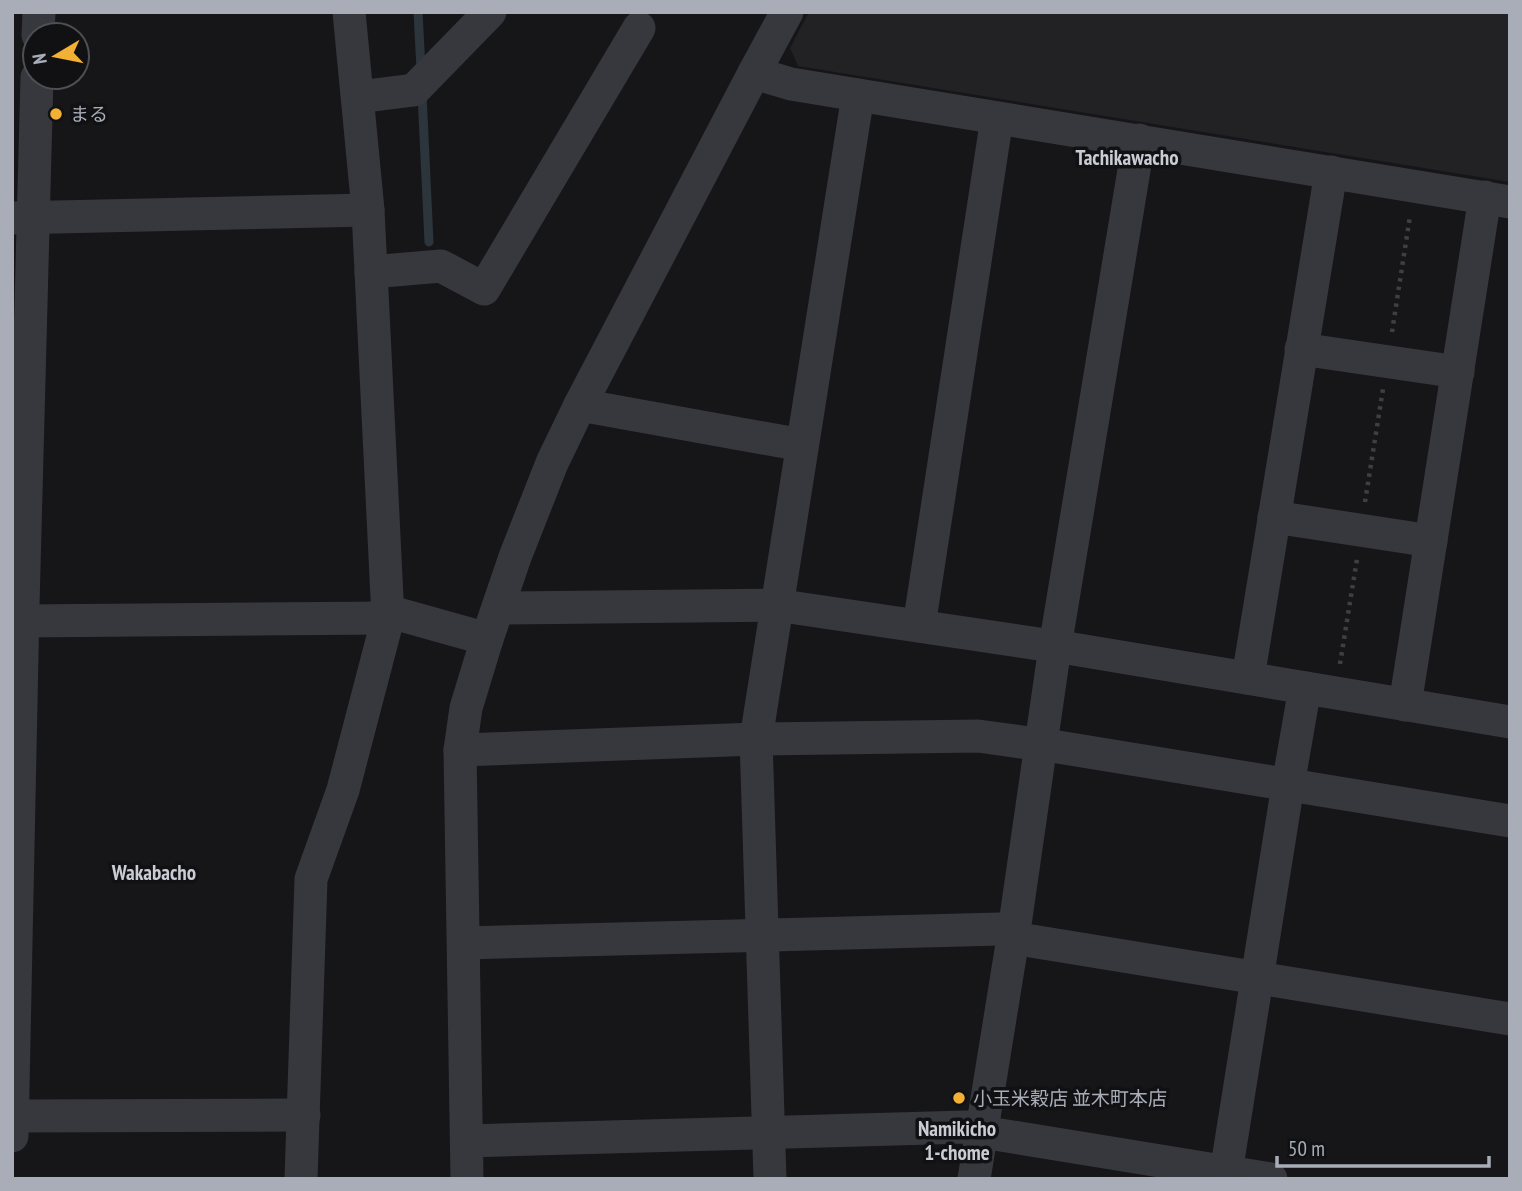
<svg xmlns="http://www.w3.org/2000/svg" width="1522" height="1191" font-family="'PT Sans Narrow','Noto Sans JP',sans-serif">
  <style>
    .built { fill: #222225 }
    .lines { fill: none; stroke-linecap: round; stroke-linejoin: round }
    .stream { stroke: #2c353c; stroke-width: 9 }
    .path { stroke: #3d3f44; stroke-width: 4.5; stroke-dasharray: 3.5 5; stroke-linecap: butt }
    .street { stroke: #37383d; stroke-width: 33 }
    .poi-dot { fill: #f2b134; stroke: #111113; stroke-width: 2.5 }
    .labels { text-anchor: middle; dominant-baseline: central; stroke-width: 7; stroke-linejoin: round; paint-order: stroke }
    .poi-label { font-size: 19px; fill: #a8adb8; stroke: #111113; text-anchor: start }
    .neighbourhood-label { font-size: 21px; font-weight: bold; fill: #c9ccd4; stroke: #111113 }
  </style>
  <rect width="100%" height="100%" fill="#161618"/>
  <polygon class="built" points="809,12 1510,12 1510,182 798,66 790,48"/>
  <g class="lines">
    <g class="stream">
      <polyline points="418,12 421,69"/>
      <polyline points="422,94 429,242"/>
    </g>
    <g class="path">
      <polyline points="1392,332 1410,216"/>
      <polyline points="1365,502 1383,389"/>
      <polyline points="1340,664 1357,559"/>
    </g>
    <g class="street">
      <polyline points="38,35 39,12"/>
      <polyline points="754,73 791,84 1510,202"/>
      <polyline points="358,97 414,90 490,12"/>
      <polyline points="12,218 368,210"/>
      <polyline points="371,272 441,266 484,289 639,28"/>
      <polyline points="1301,349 1458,372"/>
      <polyline points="580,405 802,445"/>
      <polyline points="1274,517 1431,541"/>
      <polyline points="498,608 776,605 1073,649 1510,722"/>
      <polyline points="387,611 487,639"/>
      <polyline points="22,621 388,618"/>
      <polyline points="919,626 997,118"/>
      <polyline points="1248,678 1331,172"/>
      <polyline points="1405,705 1485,197"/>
      <polyline points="460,750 756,739 978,736 1058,747 1510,821"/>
      <polyline points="1013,938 1510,1019"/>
      <polyline points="464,943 1000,929 1014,930"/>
      <polyline points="13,1116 304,1115"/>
      <polyline points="982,1132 1271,1179"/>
      <polyline points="12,1136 23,606 37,77"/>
      <polyline points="467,1141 966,1127 982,1130"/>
      <polyline points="301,1179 311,879 343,790 388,618 368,210 349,12"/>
      <polyline points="467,1179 460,750 466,708 487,639 515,557 552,463 580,405 754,73 787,12"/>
      <polyline points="770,1179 756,739 858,95"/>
      <polyline points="974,1179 1013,938 1055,647 1139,140"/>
      <polyline points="1225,1179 1288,785 1305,688"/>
    </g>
  </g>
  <g class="poi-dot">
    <circle cx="56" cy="114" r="7"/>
    <circle cx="959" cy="1098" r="7"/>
  </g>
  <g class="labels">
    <g class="poi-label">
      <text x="70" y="114">まる</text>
      <text x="973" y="1098">小玉米穀店 並木町本店</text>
    </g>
    <g class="neighbourhood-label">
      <text x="1127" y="157">Tachikawacho</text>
      <text x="154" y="872">Wakabacho</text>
      <text x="957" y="1128">Namikicho<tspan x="957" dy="24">1-chome</tspan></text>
    </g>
  </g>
  <rect width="1522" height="1191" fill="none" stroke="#a8adb8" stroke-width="28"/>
  <g transform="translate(56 56) rotate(260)"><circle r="33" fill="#111113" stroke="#4d4f55" stroke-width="2"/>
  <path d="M0-5L12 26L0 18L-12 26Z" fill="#f2b134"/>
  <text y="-10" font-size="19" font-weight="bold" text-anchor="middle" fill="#a8adb8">N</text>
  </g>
  <path d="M1277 1156v10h212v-10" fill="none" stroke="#a8adb8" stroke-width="3.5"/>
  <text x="1288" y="1156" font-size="21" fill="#a8adb8" stroke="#111113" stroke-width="5" paint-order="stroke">50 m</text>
</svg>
